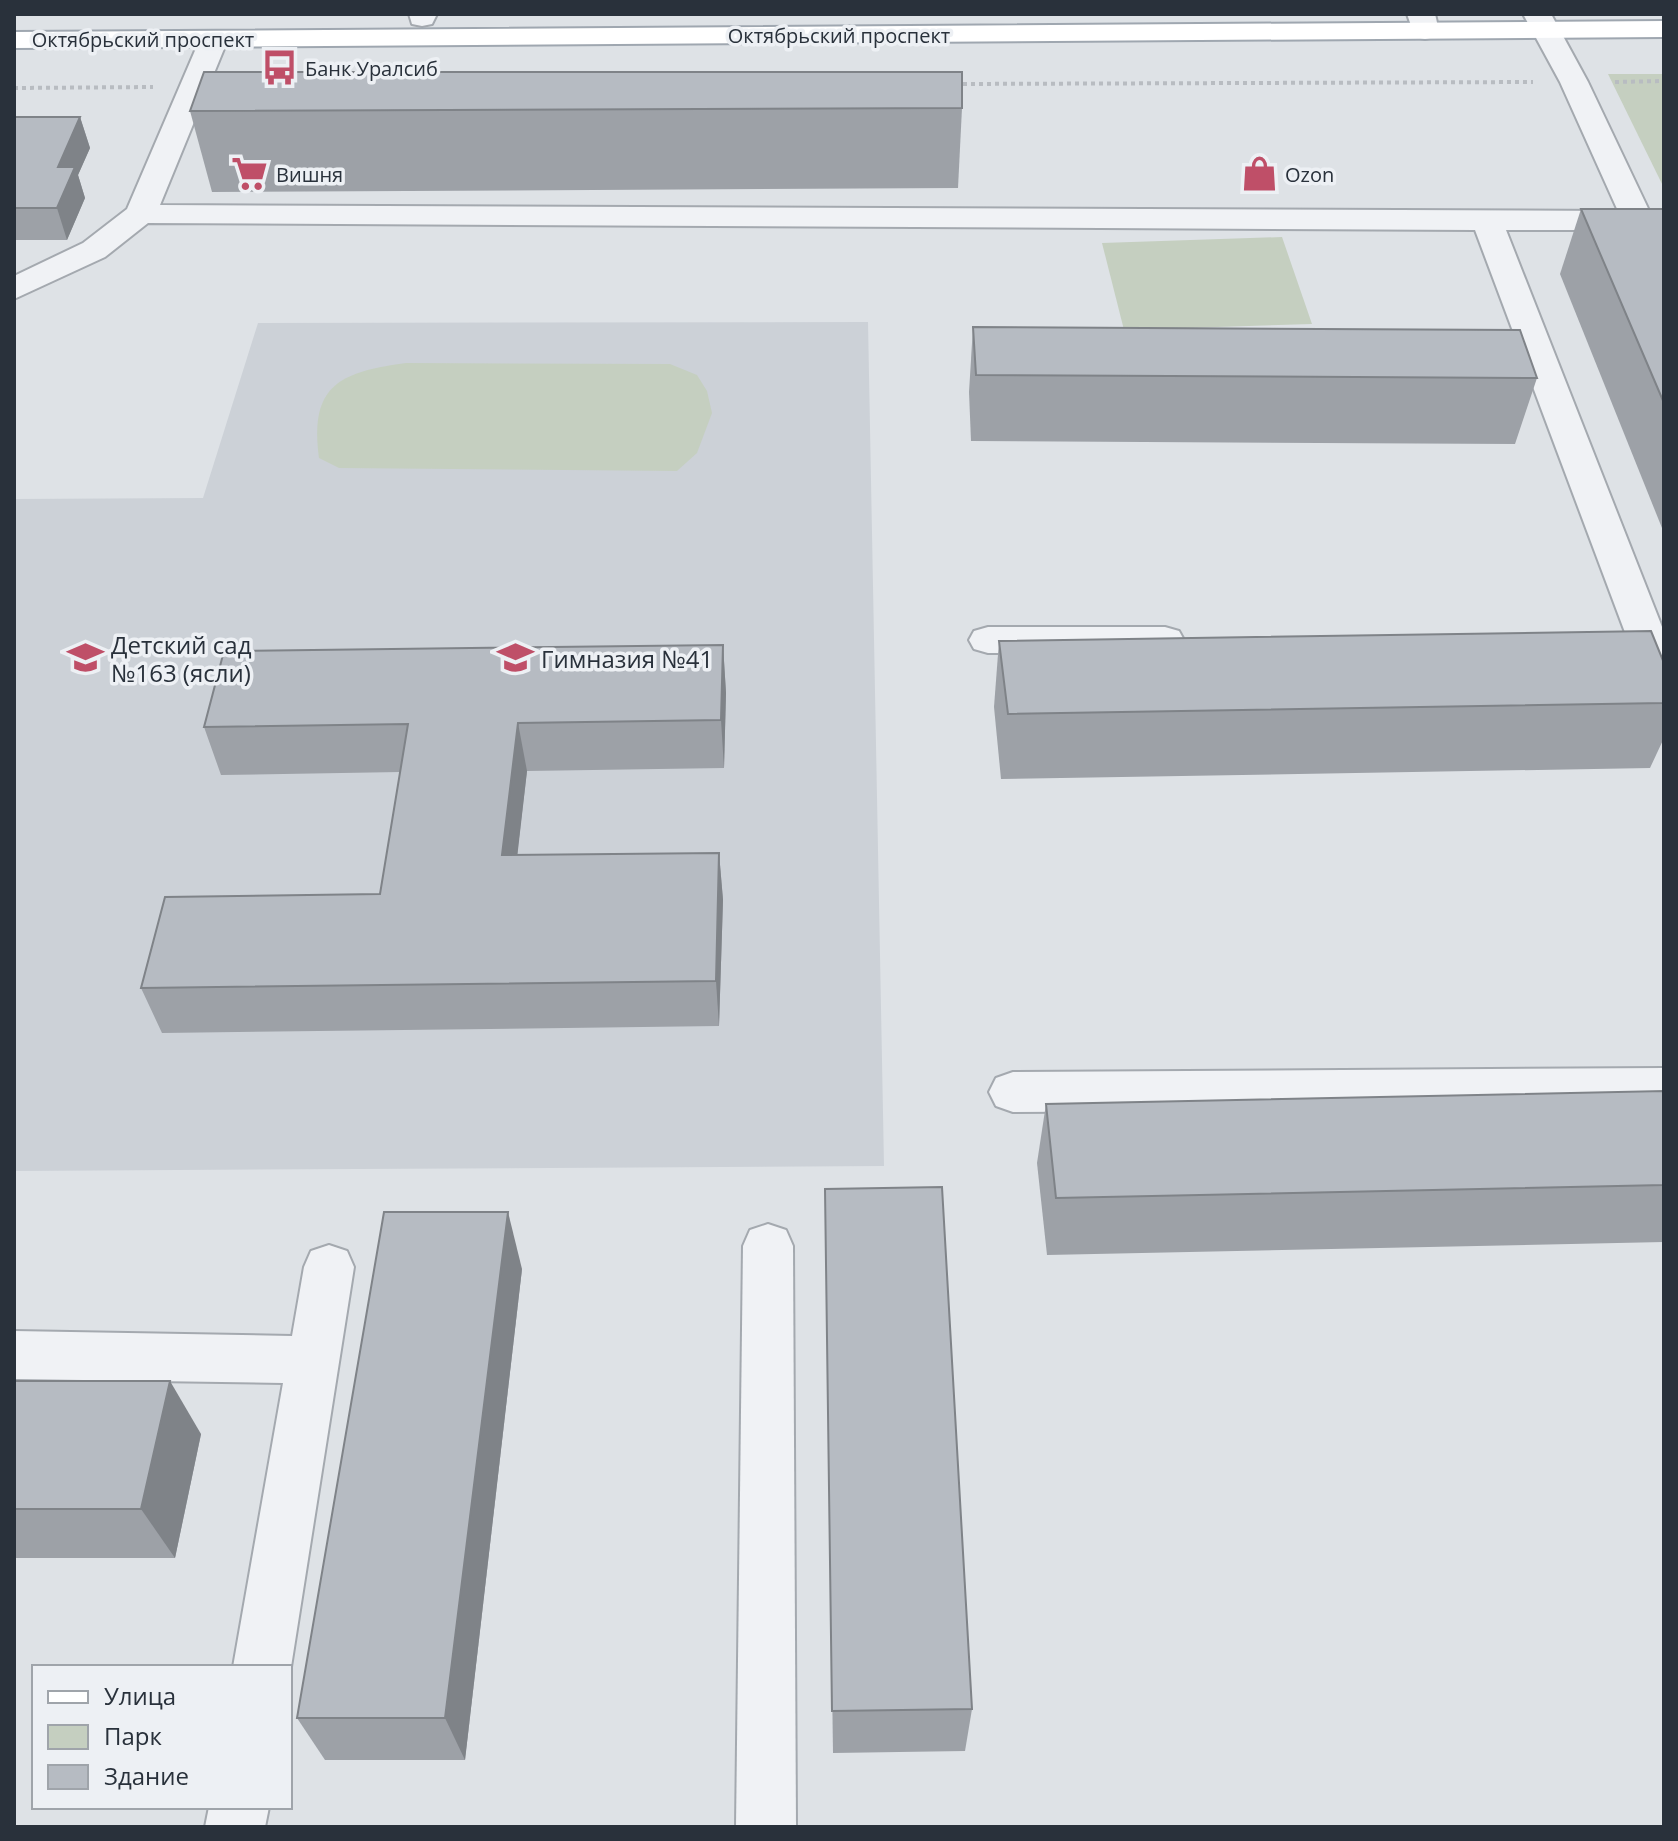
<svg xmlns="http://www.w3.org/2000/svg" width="1678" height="1841" font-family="'Open Sans',sans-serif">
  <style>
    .built { fill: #ccd1d7 }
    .green { fill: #c5cfc0 }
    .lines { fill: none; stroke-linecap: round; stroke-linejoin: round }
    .minor-casing { stroke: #a4a9af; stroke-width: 4 }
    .major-casing { stroke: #9fa7b0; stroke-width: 4 }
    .path { stroke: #b8bcc1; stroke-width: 4; stroke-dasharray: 4 4; stroke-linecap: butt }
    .minor { fill: #f0f2f5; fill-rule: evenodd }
    .major { fill: #fff; fill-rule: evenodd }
    .wall { fill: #9da1a7 }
    .shaded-wall { fill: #7f8388 }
    .building { fill: #b6bbc2; stroke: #7f8388; stroke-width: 2 }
    .labels { text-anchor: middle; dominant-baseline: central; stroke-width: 7; stroke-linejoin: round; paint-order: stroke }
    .far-street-label { font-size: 20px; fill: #29313b; stroke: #edf0f4 }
    .far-poi-label { font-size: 20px; fill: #29313b; stroke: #edf0f4; text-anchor: start }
    .poi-label { font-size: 24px; fill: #29313b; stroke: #edf0f4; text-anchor: start }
  </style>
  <rect width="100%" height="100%" fill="#dee2e6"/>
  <polygon class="built" points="868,322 884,1166 14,1171 14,499 203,498 258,323"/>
  <g class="green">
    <polygon points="1608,74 1664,74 1664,188"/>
    <polygon points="1282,237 1312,324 1124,330 1102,243"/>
    <path d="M 406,363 L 670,364 L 697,375 L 707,391 L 712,413 L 697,453 L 677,471 L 339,468 L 319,458 C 309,385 340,372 406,363 Z"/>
  </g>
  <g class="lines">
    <defs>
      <g id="minor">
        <polygon points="409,14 437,14 432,24 422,26 412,24"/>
        <polygon points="1407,14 1435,14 1439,31 1435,37 1425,39 1415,37"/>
        <polygon points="1523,14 1551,14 1588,82 1654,221 1649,228 1638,230 1506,230 1664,632 1664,697 1650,693 1644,683 1530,379 1463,375 1458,368 1463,361 1475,358 1523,358 1475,230 148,223 105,257 14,299 14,276 83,243 127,209 200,39 204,33 214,31 224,33 228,39 160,205 1618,211 1560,82"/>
        <polygon points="988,627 1165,627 1179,631 1184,640 1179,649 1165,653 988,653 974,649 969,640 974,631"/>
        <polygon points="1664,1068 1664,1108 1013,1112 996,1106 989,1092 996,1078 1013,1072"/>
        <polygon points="768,1224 786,1230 793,1246 796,1827 736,1827 743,1246 750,1230"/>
        <polygon points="329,1245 347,1251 354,1267 291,1667 233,1667 283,1383 14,1379 14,1331 292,1336 304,1267 311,1251"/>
        <polygon points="209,1807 269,1807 265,1827 205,1827"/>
      </g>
      <polygon id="major" points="1664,21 1664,37 14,48 14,32"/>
    </defs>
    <use href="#minor" class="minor-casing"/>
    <use href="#major" class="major-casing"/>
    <g class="path">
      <polyline points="1615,82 1664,81"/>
      <polyline points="955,84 1533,82"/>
      <polyline points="14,88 153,87"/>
    </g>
    <use href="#minor" class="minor"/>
    <use href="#major" class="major"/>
  </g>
  <g class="wall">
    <polygon points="962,108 958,188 212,192 190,111"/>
    <polygon points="14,117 80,117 90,148 78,175 85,198 67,240 14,240"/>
    <polygon points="1581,209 1664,209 1664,533 1560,274"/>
    <polygon points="973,327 1537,378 1515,444 971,441 969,392"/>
    <polygon points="999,641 1664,663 1664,738 1650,768 1001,779 994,707"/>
    <polygon points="723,645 726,693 724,768 527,771 517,855 719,853 723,900 719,1026 162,1033 141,988 380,894 400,772 221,775 204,727"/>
    <polygon points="1664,1091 1664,1242 1047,1255 1037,1163 1046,1104"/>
    <polygon points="825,1189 972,1709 965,1751 833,1753"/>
    <polygon points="522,1269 465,1760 325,1760 297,1718"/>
    <polygon points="14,1381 201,1434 175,1558 14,1558"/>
  </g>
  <g class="shaded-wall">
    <polygon points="80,117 90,148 78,175 85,198 67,240 57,208 58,167"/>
    <polygon points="723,645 726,693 724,768 721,720"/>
    <polygon points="518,723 527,771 512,902 502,855"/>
    <polygon points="719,853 723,900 719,1026 716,981"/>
    <polygon points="508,1212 522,1269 465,1760 445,1718"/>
    <polygon points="170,1381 201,1434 175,1558 141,1509"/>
  </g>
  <g class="building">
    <polygon points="204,72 962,72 962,108 190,111"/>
    <polygon points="14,117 80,117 58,167 75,167 57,208 14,208"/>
    <polygon points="1581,209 1664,209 1664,403"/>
    <polygon points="973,327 1520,330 1537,378 976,375"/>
    <polygon points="1651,631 1664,663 1664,703 1008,714 999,641"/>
    <polygon points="723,645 721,720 518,723 502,855 719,853 716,981 141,988 165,897 380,894 408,724 204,727 224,651"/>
    <polygon points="1664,1091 1664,1185 1056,1198 1046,1104"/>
    <polygon points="942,1187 972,1709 832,1711 825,1189"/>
    <polygon points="384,1212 508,1212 445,1718 297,1718"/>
    <polygon points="14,1381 170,1381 141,1509 14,1509"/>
  </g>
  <defs>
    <symbol id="bus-bare" viewBox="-9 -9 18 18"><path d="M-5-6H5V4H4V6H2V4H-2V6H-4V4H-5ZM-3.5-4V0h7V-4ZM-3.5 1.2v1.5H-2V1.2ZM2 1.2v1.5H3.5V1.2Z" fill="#bf4f68" stroke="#edf0f4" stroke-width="2.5" paint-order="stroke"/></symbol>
    <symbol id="supermarket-bare" viewBox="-9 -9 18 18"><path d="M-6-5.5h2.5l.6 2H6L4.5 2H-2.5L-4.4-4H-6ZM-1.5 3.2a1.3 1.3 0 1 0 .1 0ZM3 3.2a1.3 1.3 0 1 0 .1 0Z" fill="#bf4f68" stroke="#edf0f4" stroke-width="2.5" paint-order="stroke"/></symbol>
    <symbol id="shop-bare" viewBox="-9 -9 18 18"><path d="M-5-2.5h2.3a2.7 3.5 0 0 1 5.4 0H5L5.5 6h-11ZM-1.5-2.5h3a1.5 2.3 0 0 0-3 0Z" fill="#bf4f68" stroke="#edf0f4" stroke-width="2.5" paint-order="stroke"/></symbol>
    <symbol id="school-bare" viewBox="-9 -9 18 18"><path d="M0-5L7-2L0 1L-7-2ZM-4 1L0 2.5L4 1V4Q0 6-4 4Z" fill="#bf4f68" stroke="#edf0f4" stroke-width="2.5" paint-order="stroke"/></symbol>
  </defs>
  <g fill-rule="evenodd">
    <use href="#bus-bare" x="254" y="42" width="51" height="51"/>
    <use href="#supermarket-bare" x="224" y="148" width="51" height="51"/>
    <use href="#shop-bare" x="1234" y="148" width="51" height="51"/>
    <use href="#school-bare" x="60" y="632" width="51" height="51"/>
    <use href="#school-bare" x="490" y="632" width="51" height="51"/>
  </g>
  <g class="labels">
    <g class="far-street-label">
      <text x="839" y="35">Октябрьский проспект</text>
      <text x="143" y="39">Октябрьский проспект</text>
    </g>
    <g class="far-poi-label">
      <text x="305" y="68">Банк Уралсиб</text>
      <text x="276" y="174">Вишня</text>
      <text x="1285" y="174">Ozon</text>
    </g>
    <g class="poi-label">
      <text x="111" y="644">Детский сад<tspan x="111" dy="28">№163 (ясли)</tspan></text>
      <text x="541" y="658">Гимназия №41</text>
    </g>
  </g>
  <rect width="1678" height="1841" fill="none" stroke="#29313b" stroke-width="32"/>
  <rect x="32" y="1665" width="260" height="144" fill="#edf0f4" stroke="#9fa4aa" stroke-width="2"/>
  <rect x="48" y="1691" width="40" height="12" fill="#ffffff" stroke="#9fa4aa" stroke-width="2"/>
  <text x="104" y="1705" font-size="24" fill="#29313b">Улица</text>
  <rect x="48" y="1725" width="40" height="24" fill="#c5cfc0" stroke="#9fa4aa" stroke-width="2"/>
  <text x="104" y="1745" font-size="24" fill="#29313b">Парк</text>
  <rect x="48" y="1765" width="40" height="24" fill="#b6bbc2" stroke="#9fa4aa" stroke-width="2"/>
  <text x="104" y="1785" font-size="24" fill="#29313b">Здание</text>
</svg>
